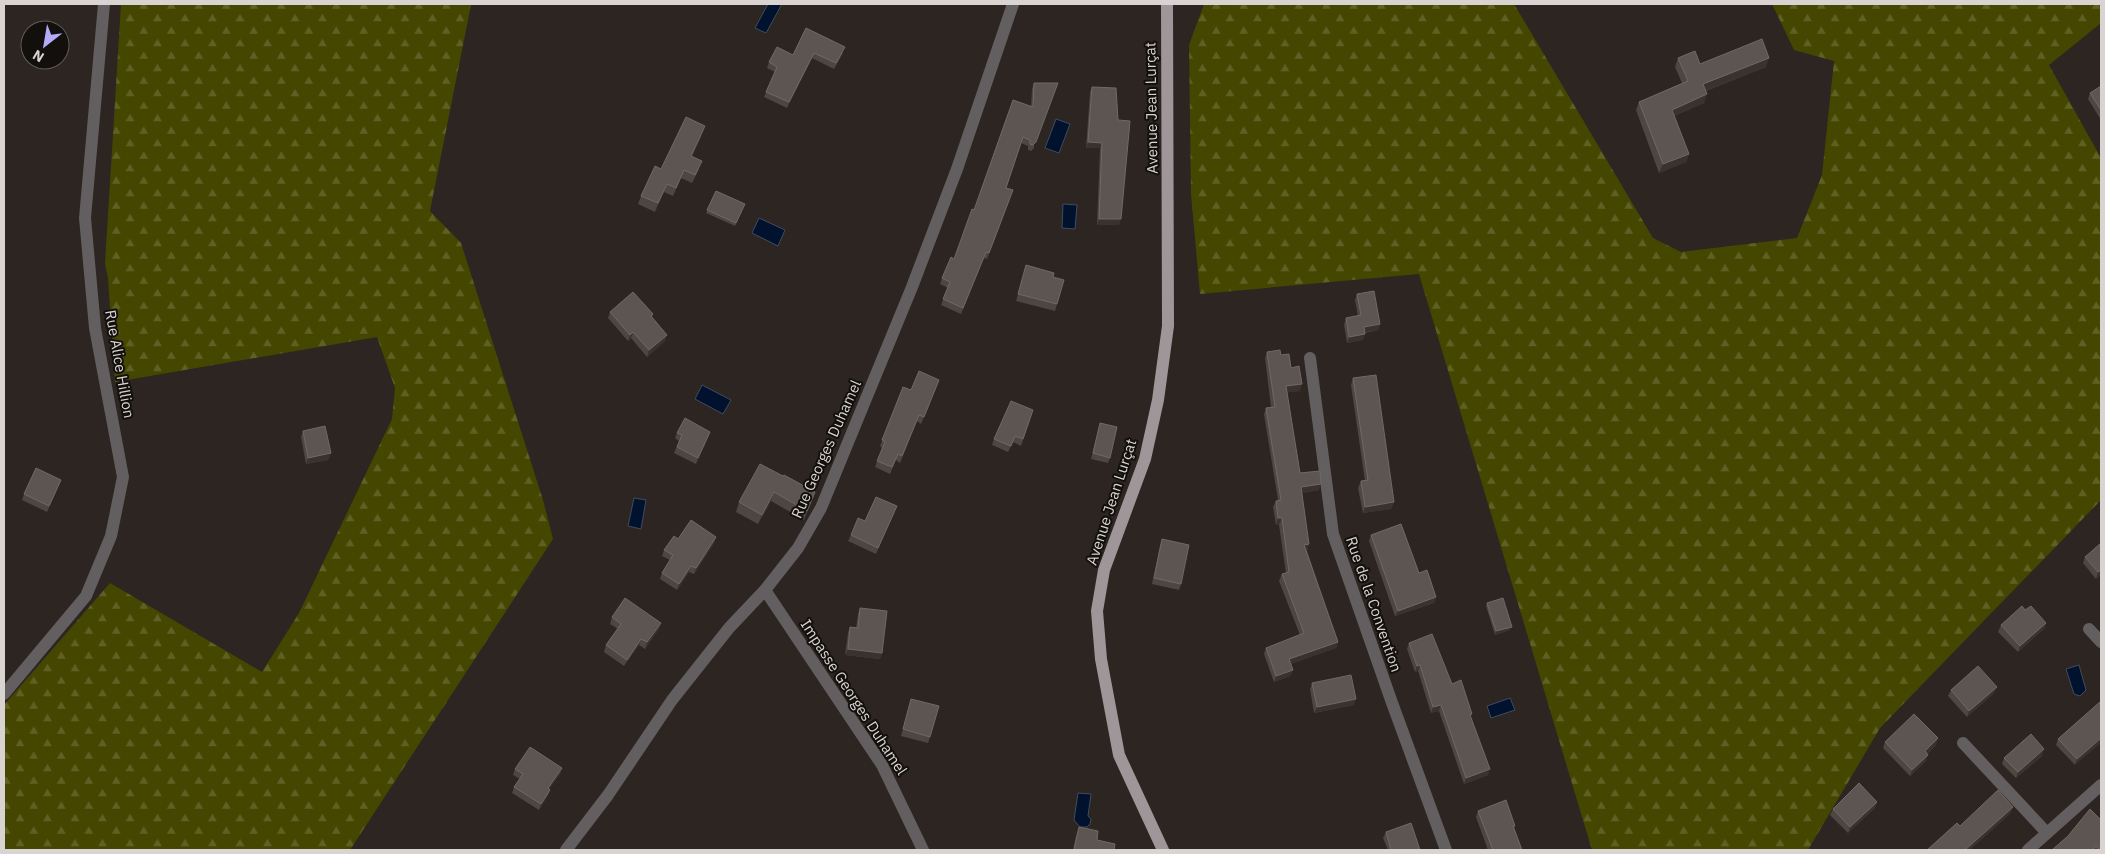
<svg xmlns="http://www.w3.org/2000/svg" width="2105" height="854" font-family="'IBM Plex Sans',sans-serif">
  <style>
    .forest { fill: url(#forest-firs) }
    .water { fill: #00122e; stroke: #414c5f }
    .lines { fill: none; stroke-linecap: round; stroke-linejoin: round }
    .minor { stroke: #635e60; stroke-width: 12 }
    .major { stroke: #9e9699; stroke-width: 12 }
    .wall { fill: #4e4642 }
    .shaded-wall { fill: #3a322e }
    .building { fill: #5c5551; stroke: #706965 }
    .labels { text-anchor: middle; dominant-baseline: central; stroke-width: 4; stroke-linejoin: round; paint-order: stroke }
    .street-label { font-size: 15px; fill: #d9d4d1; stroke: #120f0d }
  </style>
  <defs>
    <pattern id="forest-firs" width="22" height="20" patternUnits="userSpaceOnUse" patternTransform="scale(1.25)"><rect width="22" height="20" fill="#454600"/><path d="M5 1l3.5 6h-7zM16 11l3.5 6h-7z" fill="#5f6024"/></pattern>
  </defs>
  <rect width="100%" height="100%" fill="#2c2521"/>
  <g class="forest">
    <polygon points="121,4 471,5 430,211 461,243 543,500 553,539 350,850 4,850 4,705 110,583 262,672 299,613 392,419 395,388 377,337 115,382 108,278 105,264"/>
    <polygon points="1204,4 1514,4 1653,238 1681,252 1797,238 1822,175 1834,61 1794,50 1772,4 2101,4 2101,23 2049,65 2101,158 2101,500 1880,728 1808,850 1592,850 1419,274 1200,294 1191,194 1189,45"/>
  </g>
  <g class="water">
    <polygon points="768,4 782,4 766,33 755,28"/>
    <polygon points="1056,119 1070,124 1059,153 1045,148"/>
    <polygon points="1063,204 1077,205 1075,229 1062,228"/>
    <polygon points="759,218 785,230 778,246 752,233"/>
    <polygon points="702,385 731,400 723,414 695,399"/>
    <polygon points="634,498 646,500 641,529 628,526"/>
    <polygon points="2079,665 2086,690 2080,696 2074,694 2066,669"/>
    <polygon points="1510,698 1515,710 1491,718 1487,706"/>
    <polygon points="1078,793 1091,794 1088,816 1091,819 1090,824 1087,827 1080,827 1074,820"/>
  </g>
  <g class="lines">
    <g class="minor">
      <polyline points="1310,358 1333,534 1391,700 1446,850"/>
      <polyline points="765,590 882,765 923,850"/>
      <polyline points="2089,629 2101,642"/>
      <polyline points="4,694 86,596 111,536 123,477 95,328 85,218 104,4"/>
      <polyline points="1963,743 2047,833"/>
      <polyline points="566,850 608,795 672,700 729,628 765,590 798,548 821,508 912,287 957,169 1013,4"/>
      <polyline points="2028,850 2101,785"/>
    </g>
    <polyline class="major" points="1163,850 1119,755 1101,659 1097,611 1104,570 1145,459 1158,400 1168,326 1167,4"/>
  </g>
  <g class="wall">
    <polygon points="806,28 843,53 834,69 812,58 787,108 764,97 775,72 767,68 769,62 793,55"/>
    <polygon points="1678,58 1700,64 1766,67 1706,91 1704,103 1674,116 1689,154 1686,162 1659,173 1636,110 1639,102 1682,83 1675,67"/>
    <polygon points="1034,83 1034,148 1031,151 1028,150 1028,146 1021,143 1006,188 1013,190 987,259 984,258 961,314 941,305 948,288 940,284 942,278 954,259 974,210 1031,107 1032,89"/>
    <polygon points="2101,86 2101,120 2088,99 2090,93"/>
    <polygon points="1092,87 1119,225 1097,225 1100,148 1086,148 1090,92"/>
    <polygon points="702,135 692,156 699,169 692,183 681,178 673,196 664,192 655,212 638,204 641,196 661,169"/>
    <polygon points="716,191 745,204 735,226 706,213"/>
    <polygon points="1026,265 1053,277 1057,304 1055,311 1016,301"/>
    <polygon points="1357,294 1380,324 1378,330 1365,333 1363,340 1347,343 1344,325 1346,318 1358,316 1355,300"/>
    <polygon points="610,312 653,314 652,317 665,341 647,357 631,338 628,341 608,318"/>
    <polygon points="1267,352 1281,355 1291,368 1300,391 1287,392 1300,473 1319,490 1302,493 1309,544 1307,551 1338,642 1336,648 1290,664 1293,670 1290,676 1274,682 1264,654 1266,648 1300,635 1279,581 1282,574 1286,573 1279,525 1276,525 1273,507 1276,501 1278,500 1264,414 1266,408 1271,407 1265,358"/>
    <polygon points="1353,378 1394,502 1391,509 1363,513 1358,488 1361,481 1365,481 1351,385"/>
    <polygon points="939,380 921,424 917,421 900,463 896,460 890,474 875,467 882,448 880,446 903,387 911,390"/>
    <polygon points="1033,410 1021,446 1013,442 1008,452 992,445 994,439"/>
    <polygon points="1100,423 1110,458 1108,463 1091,459"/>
    <polygon points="303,431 331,453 328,460 306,464 301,437"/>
    <polygon points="710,432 696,464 674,453 679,441 675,438 677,433"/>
    <polygon points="783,476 815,492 804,520 771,501 758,524 736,512 739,502"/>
    <polygon points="61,480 47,512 22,500 24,494"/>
    <polygon points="897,506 876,554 848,541 851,535 865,521"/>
    <polygon points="1371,535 1419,573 1436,597 1434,603 1395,616 1369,541"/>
    <polygon points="716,537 714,543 694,574 689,572 677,590 660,579 662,573 670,560 662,556 664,550 678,539"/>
    <polygon points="1162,539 1181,584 1179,590 1152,584 1160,546"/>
    <polygon points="2085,557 2101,574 2096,579 2083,563"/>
    <polygon points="1487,603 1510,630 1495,635 1486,606"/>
    <polygon points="860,608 882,653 880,659 845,655 848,633 850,627 856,628 858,614"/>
    <polygon points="2025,610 2046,623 2044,629 2018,652 1998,632 2001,625"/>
    <polygon points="612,617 659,629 645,649 639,645 624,666 604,652 606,645 618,629 610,624"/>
    <polygon points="1409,643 1452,684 1471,717 1488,775 1464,784 1439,711 1431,713 1418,671 1415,672 1407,649"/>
    <polygon points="1312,683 1354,705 1314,713 1310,689"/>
    <polygon points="1951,690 1994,693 1967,717 1948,696"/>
    <polygon points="911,699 930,737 928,743 901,736"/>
    <polygon points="2101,701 2075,765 2056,745 2058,739"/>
    <polygon points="1885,742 1936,745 1927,754 1926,761 1910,776 1883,748"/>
    <polygon points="2042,756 2016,778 2002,764 2004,758"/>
    <polygon points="562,768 560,774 549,789 548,795 539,810 512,793 514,787 520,779 513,775 515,769"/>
    <polygon points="1877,802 1875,808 1848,833 1830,815 1833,809"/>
    <polygon points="1478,811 1515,826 1514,828 1522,850 1488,850 1476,817"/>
    <polygon points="2101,820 2101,850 2052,850"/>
    <polygon points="1079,827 1097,840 1114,850 1073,850 1076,836"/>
    <polygon points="1386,832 1420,850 1388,850 1383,838"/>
  </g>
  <g class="shaded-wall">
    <polygon points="814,53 812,58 787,108 789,102"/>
    <polygon points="1769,58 1766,67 1700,93 1703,84"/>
    <polygon points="1707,94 1704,103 1669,118 1672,110"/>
    <polygon points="705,126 702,135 688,164 691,156"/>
    <polygon points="1088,142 1102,143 1100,148 1086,148"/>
    <polygon points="1689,154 1686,162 1659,173 1663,164"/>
    <polygon points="667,184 664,192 655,212 658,203"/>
    <polygon points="1099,219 1121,219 1119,225 1097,225"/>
    <polygon points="1380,324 1378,330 1361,333 1364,327"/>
    <polygon points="633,332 631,338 628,341 630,335"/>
    <polygon points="1365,334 1363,340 1347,343 1349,337"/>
    <polygon points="667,335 665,341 647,357 649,350"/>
    <polygon points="1302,384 1300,391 1284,393 1286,386"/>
    <polygon points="710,432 708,438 696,464 698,458"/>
    <polygon points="331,453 328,460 306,464 308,458"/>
    <polygon points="1321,484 1319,490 1299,494 1301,487"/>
    <polygon points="774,492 771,501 758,524 762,515"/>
    <polygon points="1394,502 1391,509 1363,513 1365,507"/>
    <polygon points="1278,518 1282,518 1279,525 1276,525"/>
    <polygon points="716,537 714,543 694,574 696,568"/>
    <polygon points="1309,544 1307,551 1304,545"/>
    <polygon points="691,566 689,572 677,590 679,584"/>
    <polygon points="2101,570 2101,574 2096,579 2098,572"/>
    <polygon points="1436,597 1434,603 1395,616 1398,611"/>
    <polygon points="661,623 659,629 645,649 647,642"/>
    <polygon points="2046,623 2044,629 2018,652 2020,646"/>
    <polygon points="1512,627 1510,630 1495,635 1496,631"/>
    <polygon points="641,639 639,645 624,666 627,660"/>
    <polygon points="1338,642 1336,648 1286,666 1289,659"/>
    <polygon points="848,649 882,653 880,659 845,655"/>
    <polygon points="1420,665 1418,671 1415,672 1417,666"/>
    <polygon points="1293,670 1290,676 1274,682 1276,676"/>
    <polygon points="1997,687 1994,693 1967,717 1969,711"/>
    <polygon points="1356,699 1354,705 1314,713 1317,707"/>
    <polygon points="1441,705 1439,711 1431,713 1433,707"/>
    <polygon points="1938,738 1936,745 1922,758 1925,751"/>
    <polygon points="2101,738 2101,743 2075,765 2077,759"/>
    <polygon points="2044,749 2042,756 2016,778 2018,772"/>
    <polygon points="1928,755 1926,761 1910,776 1912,770"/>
    <polygon points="562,768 560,774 546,794 548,788"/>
    <polygon points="1490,769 1488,775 1464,784 1466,778"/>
    <polygon points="550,790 548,795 539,810 541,804"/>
    <polygon points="1877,802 1875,808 1848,833 1850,827"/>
    <polygon points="2013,807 2011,813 1970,850 1965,850"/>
  </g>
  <g class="building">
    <polygon points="806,28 845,47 836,63 814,53 789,102 766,92 777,67 769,62 777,47 793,55"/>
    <polygon points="1762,39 1769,58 1703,84 1707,94 1672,110 1689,154 1663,164 1639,102 1688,81 1678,58 1695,51 1700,64"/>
    <polygon points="1034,83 1058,83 1036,142 1033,145 1030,144 1030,140 1023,137 1006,188 1013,190 989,253 986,252 963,308 943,299 950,282 942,278 951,257 954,259 972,209 974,210 1013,100 1033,107"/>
    <polygon points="2101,86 2101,110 2090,93"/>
    <polygon points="1092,87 1116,88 1118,120 1130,121 1121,219 1099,219 1102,143 1088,142"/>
    <polygon points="686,117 705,126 691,156 702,161 695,175 684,170 676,188 667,184 658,203 641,196 655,166 661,169"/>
    <polygon points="716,191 745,204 736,223 707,210"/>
    <polygon points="1026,265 1054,273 1053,277 1064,280 1057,304 1018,294"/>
    <polygon points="1374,291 1380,324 1364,327 1365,334 1349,337 1346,318 1361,315 1357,294"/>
    <polygon points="633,292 653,314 651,316 667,335 649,350 633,332 630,335 610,312"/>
    <polygon points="1280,350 1281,355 1289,354 1291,368 1299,366 1302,384 1286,386 1300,473 1320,471 1321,484 1301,487 1309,544 1304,545 1338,642 1289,659 1293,670 1276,676 1266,648 1304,633 1282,574 1289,572 1282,518 1278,518 1276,501 1281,500 1266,408 1275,407 1267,352"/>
    <polygon points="919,371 939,380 924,417 919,415 902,456 898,454 892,467 877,461 885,442 882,440 903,387 911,390"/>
    <polygon points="1376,375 1394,502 1365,507 1361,481 1368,480 1353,378"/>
    <polygon points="1011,401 1033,410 1023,439 1015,436 1011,446 994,439"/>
    <polygon points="685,418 710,432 698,458 677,447 682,435 677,433"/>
    <polygon points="1100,423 1117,427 1110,458 1093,453"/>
    <polygon points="325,426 331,453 308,458 303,431"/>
    <polygon points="760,464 783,476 784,475 815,492 807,511 774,492 762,515 739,502"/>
    <polygon points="36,468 61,480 49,506 24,494"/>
    <polygon points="876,497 897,506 878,548 851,535 858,518 865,521"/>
    <polygon points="691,520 716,537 696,568 691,566 679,584 662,573 673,555 664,550 674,536 678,539"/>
    <polygon points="1401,524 1419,573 1427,570 1436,597 1398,611 1371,535"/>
    <polygon points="1162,539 1189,545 1181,584 1154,578"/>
    <polygon points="2101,543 2101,570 2098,572 2085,557"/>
    <polygon points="625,598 661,623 647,642 641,639 627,660 606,645 621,624 612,617"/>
    <polygon points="1503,598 1512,627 1496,631 1487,603"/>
    <polygon points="2022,606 2025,610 2031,606 2046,623 2020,646 2001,625"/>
    <polygon points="860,608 887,611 882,653 848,649 850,627 858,628"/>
    <polygon points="1432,634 1452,684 1461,680 1472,714 1470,715 1490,769 1466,778 1441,705 1433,707 1420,665 1417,666 1409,643"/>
    <polygon points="1978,666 1997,687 1969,711 1951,690"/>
    <polygon points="1351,675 1356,699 1317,707 1312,683"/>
    <polygon points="911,699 939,706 930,737 903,729"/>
    <polygon points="2101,701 2101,738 2077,759 2058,739"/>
    <polygon points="1914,714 1938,738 1925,751 1928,755 1912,770 1885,742"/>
    <polygon points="2031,734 2044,749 2018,772 2004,758"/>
    <polygon points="530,747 562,768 548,788 550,790 541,804 514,787 523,774 515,769"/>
    <polygon points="1859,783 1877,802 1850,827 1833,809"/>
    <polygon points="1998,790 2013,807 1965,850 1927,850 1957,823 1960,826"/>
    <polygon points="1506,800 1515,826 1513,826 1522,850 1493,850 1478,811"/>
    <polygon points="2090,809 2101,820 2101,850 2100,850 2096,846 2092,850 2052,850 2068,836"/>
    <polygon points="1411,823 1420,850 1389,850 1391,850 1386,832"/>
    <polygon points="1079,827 1098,831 1097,840 1115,844 1114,850 1074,850"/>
  </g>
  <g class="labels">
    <g class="street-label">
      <text transform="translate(1151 108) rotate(-91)">Avenue Jean Lurçat</text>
      <text transform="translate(120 364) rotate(80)">Rue Alice Hillion</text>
      <text transform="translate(826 449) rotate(-66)">Rue Georges Duhamel</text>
      <text transform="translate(1111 502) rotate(-72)">Avenue Jean Lurçat</text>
      <text transform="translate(1374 604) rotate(71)">Rue de la Convention</text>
      <text transform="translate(854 697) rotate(57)">Impasse Georges Duhamel</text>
    </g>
  </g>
  <rect width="2105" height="854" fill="none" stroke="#d9d4d1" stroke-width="10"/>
  <g transform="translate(45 45) rotate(211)"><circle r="24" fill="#120f0d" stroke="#625e5b"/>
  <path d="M0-4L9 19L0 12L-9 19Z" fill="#b4acf9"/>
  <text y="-8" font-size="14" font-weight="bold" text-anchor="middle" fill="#d9d4d1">N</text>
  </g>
</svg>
